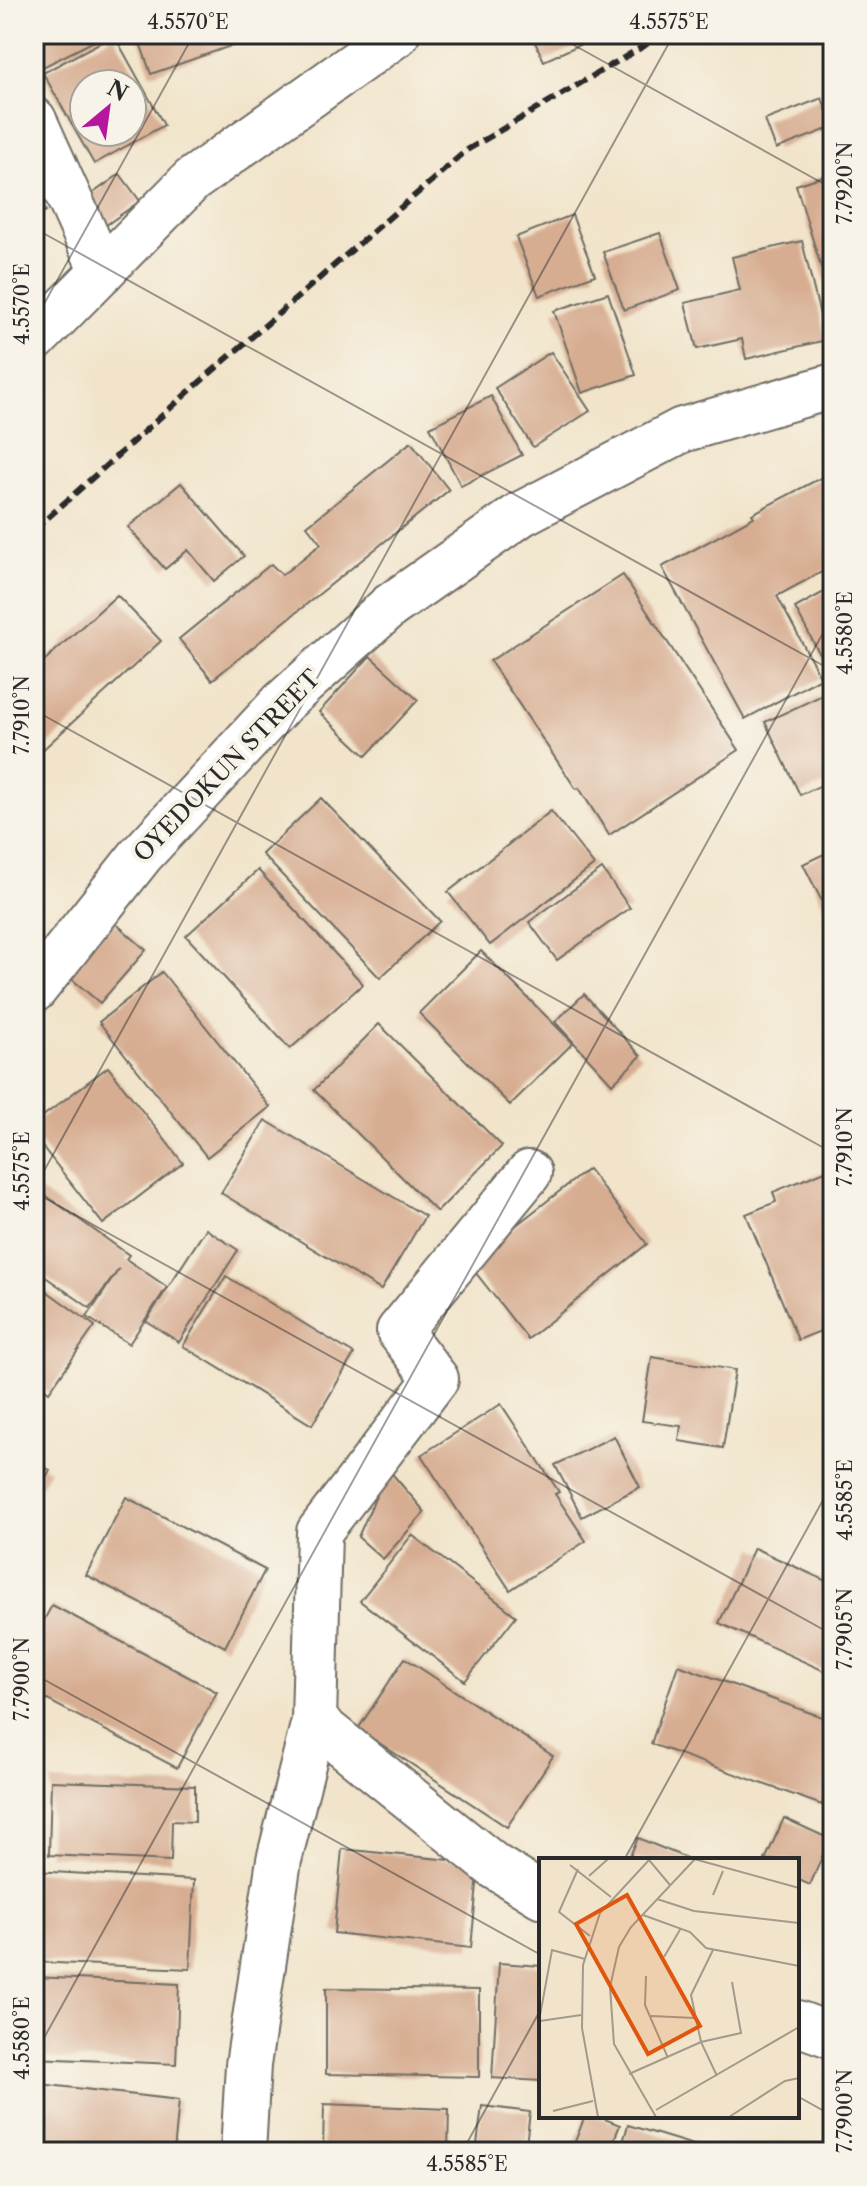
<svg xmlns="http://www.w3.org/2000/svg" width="867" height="2186" font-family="'Libre Caslon Text',serif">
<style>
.building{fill:#d7ad92;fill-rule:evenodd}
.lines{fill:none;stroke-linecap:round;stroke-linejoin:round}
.street-casing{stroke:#706c63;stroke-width:48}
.secondary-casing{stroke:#706c63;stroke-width:48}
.street{stroke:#fff;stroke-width:44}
.secondary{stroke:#fff;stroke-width:44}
.rail{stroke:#2b2b2b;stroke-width:6;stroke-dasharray:12 6;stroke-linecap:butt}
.ticks{fill:none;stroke:#2b2b2b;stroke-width:2;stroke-opacity:0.45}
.labels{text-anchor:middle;stroke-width:8;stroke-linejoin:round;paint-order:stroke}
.street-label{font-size:24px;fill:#2b2b2b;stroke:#f7f3e8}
.inset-road{fill:none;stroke:#a29a8a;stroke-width:2}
.view{fill:#df570e;fill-opacity:0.15;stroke:#df570e;stroke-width:4}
.inset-edge{fill:none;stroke:#2b2b2b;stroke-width:4}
.neatline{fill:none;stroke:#2b2b2b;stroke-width:3}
.ticks-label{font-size:20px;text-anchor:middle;fill:#2b2b2b}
</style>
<rect width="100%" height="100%" fill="#f7f3e8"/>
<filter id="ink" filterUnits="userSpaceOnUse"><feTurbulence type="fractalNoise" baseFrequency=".0125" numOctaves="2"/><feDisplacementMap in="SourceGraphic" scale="16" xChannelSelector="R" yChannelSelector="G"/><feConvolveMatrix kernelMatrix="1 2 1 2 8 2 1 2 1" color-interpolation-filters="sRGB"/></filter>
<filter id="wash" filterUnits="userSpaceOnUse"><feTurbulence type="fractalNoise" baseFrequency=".006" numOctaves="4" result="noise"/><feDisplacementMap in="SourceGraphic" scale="32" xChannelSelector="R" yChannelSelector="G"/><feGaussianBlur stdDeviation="1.8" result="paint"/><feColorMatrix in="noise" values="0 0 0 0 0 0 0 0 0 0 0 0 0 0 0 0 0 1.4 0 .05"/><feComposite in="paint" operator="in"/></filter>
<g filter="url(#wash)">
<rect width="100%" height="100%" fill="#f1e4ca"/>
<g id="blocks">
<g class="building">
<polygon points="34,34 108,34 43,67 34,50"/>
<polygon points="137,34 239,34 242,42 151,74"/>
<polygon points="531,34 603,34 544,61"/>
<path d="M114 35 164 125 94 164 43 73ZM84 84H132V132H84Z"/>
<polygon points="822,98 833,127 776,149 765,120"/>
<polygon points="833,173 833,303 832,303 796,185"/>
<polygon points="120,174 140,201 102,228 82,201"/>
<polygon points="34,196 46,211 34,220"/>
<polygon points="572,215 595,275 539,296 516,237"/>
<polygon points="660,233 680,290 624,310 603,252"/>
<polygon points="802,241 826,340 746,359 742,339 697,349 685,303 740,290 732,257"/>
<polygon points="608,293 636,375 582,393 554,311"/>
<polygon points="551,352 590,411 533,447 495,388"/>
<polygon points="491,396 522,455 461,486 430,427"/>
<polygon points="411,442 449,490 212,680 179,639 271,564 282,575 321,544 307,526"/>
<polygon points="832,472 833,566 777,596 821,678 745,719 662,567 754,517 752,514"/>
<polygon points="181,483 244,556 214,581 188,550 165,569 128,527"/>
<polygon points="623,575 739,750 609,835 579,788 576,789 490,661"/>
<polygon points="833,587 833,679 795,608"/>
<polygon points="117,595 161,641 37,755 34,751 34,670"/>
<polygon points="370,656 418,700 366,756 319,712"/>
<polygon points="833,690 833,780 800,795 765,722"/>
<polygon points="321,798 440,921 380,978 262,854"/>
<polygon points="551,811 594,865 490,945 448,892"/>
<polygon points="830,851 833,857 833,923 803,864"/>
<polygon points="602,869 630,908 557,960 529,922"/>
<polygon points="258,870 363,984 290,1049 186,936"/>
<polygon points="113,921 146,950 100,1003 67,975"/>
<polygon points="481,951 573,1043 510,1105 419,1013"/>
<polygon points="162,972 270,1107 207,1157 99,1022"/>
<polygon points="584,994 641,1056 612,1084 555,1022"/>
<polygon points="379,1024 502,1146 437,1212 314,1090"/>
<polygon points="108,1067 183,1163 103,1224 34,1136 34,1123"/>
<polygon points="265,1120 425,1216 381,1290 221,1193"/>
<polygon points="588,1169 647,1244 528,1339 468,1263"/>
<polygon points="825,1171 833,1192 833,1326 798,1340 746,1214 776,1202 773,1192"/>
<polygon points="34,1187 129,1255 126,1259 167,1287 129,1344 87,1317 119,1269 90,1308 34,1269"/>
<polygon points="206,1229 238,1250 179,1342 146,1321"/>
<polygon points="226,1276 354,1354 312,1425 183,1346"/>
<polygon points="34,1282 95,1326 49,1392 34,1381"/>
<polygon points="652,1357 735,1370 723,1448 679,1441 681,1426 642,1421"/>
<polygon points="501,1404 559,1492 555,1494 586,1541 510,1590 421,1455"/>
<polygon points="614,1436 640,1487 582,1517 555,1465"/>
<polygon points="34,1461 50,1470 34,1497"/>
<polygon points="388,1469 425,1512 383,1559 358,1537"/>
<polygon points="126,1497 265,1570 225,1647 86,1575"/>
<polygon points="412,1535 516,1616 465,1681 360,1601"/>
<polygon points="754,1548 833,1584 833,1675 719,1623"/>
<polygon points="52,1605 217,1692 177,1768 34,1693 34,1639"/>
<polygon points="405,1658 553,1756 507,1827 358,1729"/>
<polygon points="678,1665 833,1721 833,1775 822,1805 651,1744"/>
<polygon points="51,1781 195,1786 195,1822 172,1821 171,1861 49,1855"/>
<polygon points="784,1818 830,1839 810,1885 797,1879 797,1860 765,1860"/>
<polygon points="638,1838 691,1860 628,1860"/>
<polygon points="342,1849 479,1863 471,1948 334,1933"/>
<polygon points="34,1871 194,1880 190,1969 34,1962"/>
<polygon points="499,1963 541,1966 541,2081 492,2078"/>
<polygon points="34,1977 179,1984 176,2064 34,2058"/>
<polygon points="326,1988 479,1990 479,2077 326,2074"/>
<polygon points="40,2084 179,2100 174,2152 34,2152"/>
<polygon points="324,2104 449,2109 448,2152 323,2152"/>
<polygon points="482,2106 530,2112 525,2152 476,2152"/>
<polygon points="585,2116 597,2116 620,2125 609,2152 571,2152"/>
<polygon points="628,2125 713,2151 712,2152 620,2152"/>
</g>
</g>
</g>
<g filter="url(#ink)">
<use href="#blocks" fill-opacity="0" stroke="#706c63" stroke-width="2"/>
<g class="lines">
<g class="street-casing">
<g id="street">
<polyline points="34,120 102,271"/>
<polyline points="34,340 192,180 397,34"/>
<polyline points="314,1721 494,1866 541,1895"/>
<polyline points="797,2023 833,2036"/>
<polyline points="243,2152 248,2065 279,1860 314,1721 319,1532 436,1379 399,1331 529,1173"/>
</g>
</g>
<g class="secondary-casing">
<polyline id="secondary" points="34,990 141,855 282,703 390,606 521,514 682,430 833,386"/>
</g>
<use href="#street" class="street"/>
<use href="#secondary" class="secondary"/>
<polyline class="rail" points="34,530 193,388 467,150 664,34"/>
</g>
</g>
<path class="ticks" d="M554 34 833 189M34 228 833 671M34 322 194 34M34 710 833 1153M34 1189 674 34M34 1192 833 1635M34 1674 541 1955M624 1860 833 1482M34 2056 833 615M797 2096 833 2116M462 2152 541 2009"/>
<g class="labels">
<g class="street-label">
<text transform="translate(227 766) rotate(-46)" y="8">OYEDOKUN STREET</text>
</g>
</g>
<g transform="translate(539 1858)">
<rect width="260" height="260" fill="#f1e4ca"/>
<path class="inset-road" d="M155 1 260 30M110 2 131 27M31 7 72 39M39 11 20 54 51 78M50 18 69 1M174 37 184 13M118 41 155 53 260 65M104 57 151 74 167 90 260 108M174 92 152 137 162 184 178 218M125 99 142 70M107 118 106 147 129 200M112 158 156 160M0 163 13 92 46 101M1 163 42 157M90 216 162 184 202 175 193 124M117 252 260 169M14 253 54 243M59 259 43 170 44 107 61 55 110 2M117 259 75 186 71 129 80 89 92 69 156 1M190 259 246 223 260 220"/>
<path class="view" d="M88 37 161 168 109 196 37 66Z"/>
<rect width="260" height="260" class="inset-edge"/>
</g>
<rect width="867" height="2186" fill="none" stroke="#f7f3e8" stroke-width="88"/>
<g transform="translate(108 108) rotate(29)"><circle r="38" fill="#f7f3e8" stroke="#a5a39c" stroke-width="2"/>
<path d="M0-6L14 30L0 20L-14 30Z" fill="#b5179e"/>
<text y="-12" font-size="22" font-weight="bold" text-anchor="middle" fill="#2b2b2b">N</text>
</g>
<rect x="44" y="44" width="779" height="2098" class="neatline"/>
<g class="ticks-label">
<text x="188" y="29">4.5570°E</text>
<text x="669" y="29">4.5575°E</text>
<text transform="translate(845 183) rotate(-90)" y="7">7.7920°N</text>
<text transform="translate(22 304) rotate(-90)" y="7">4.5570°E</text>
<text transform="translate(845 633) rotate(-90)" y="7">4.5580°E</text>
<text transform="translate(22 715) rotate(-90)" y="7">7.7910°N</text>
<text transform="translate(845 1147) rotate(-90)" y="7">7.7910°N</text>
<text transform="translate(22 1171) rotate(-90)" y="7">4.5575°E</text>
<text transform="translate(845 1500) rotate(-90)" y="7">4.5585°E</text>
<text transform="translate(845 1629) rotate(-90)" y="7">7.7905°N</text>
<text transform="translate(22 1679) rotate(-90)" y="7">7.7900°N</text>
<text transform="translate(22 2038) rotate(-90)" y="7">4.5580°E</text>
<text transform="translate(845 2111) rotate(-90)" y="7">7.7900°N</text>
<text x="467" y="2171">4.5585°E</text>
</g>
</svg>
